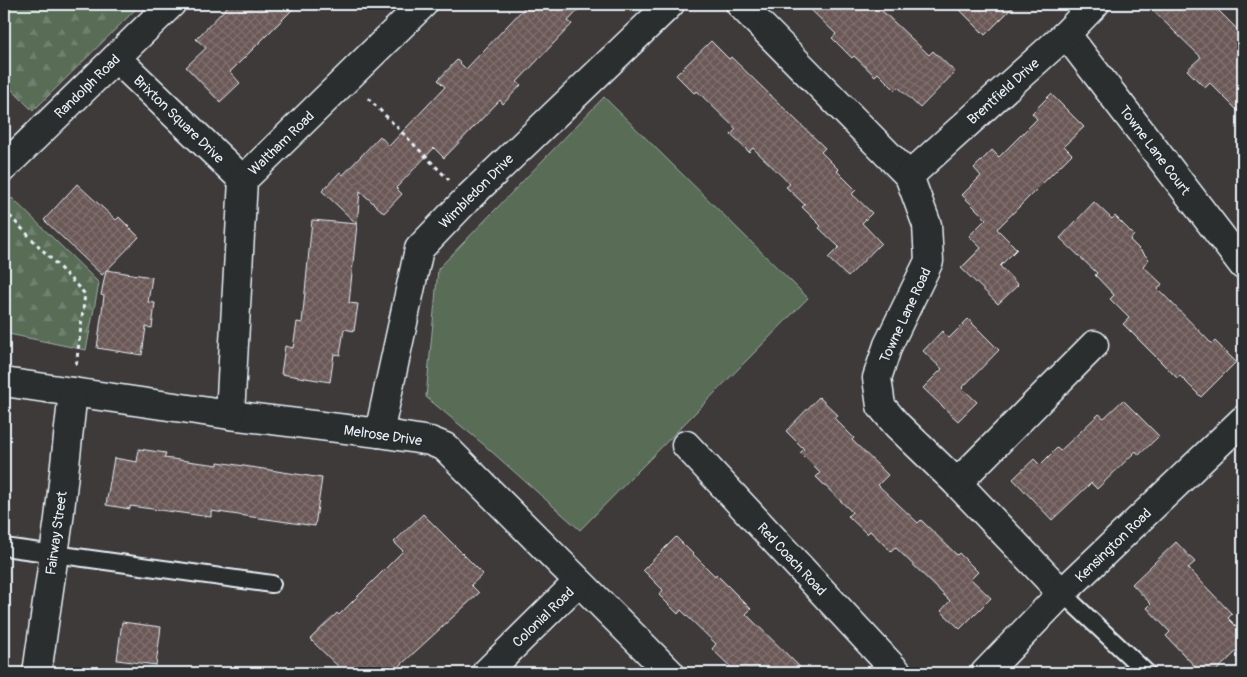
<svg xmlns="http://www.w3.org/2000/svg" width="1247" height="677" font-family="Pangolin,sans-serif">
<style>
.forest{fill:url(#forest-firs);stroke:#a0aea8}
.park{fill:#586c57;stroke:#a0aea8}
.building{fill:url(#building-cross-hatch);stroke:#e8f1f8}
.lines{fill:none;stroke-linecap:round;stroke-linejoin:round}
.lane-casing{stroke:#e8f1f8;stroke-width:20}
.street-casing{stroke:#e8f1f8;stroke-width:31}
.path{stroke:#e8f1f8;stroke-width:3;stroke-dasharray:4 4;stroke-linecap:butt}
.lane{stroke:#2a2d2e;stroke-width:16}
.street{stroke:#2a2d2e;stroke-width:28}
.labels{text-anchor:middle;stroke-width:4;stroke-linejoin:round;paint-order:stroke}
.street-label{font-size:14px;fill:#e8f1f8;stroke:#2a2d2e}
</style>
<defs>
<pattern id="forest-firs" width="22" height="20" patternUnits="userSpaceOnUse" patternTransform="scale(1.25)"><rect width="22" height="20" fill="#586c57"/><path d="M5 1l3.5 6h-7zM16 11l3.5 6h-7z" fill="#708170"/></pattern>
<pattern id="building-cross-hatch" width="8" height="8" patternUnits="userSpaceOnUse" patternTransform="scale(1.25)"><rect width="8" height="8" fill="#6b5856"/><path d="M0 0l8 8M0 8l8-8" fill="none" stroke="#80706f"/></pattern>
</defs>
<rect width="100%" height="100%" fill="#3e3a3a"/>
<filter id="ink" filterUnits="userSpaceOnUse"><feTurbulence type="fractalNoise" baseFrequency=".02" numOctaves="2"/><feDisplacementMap in="SourceGraphic" scale="10" xChannelSelector="R" yChannelSelector="G"/><feConvolveMatrix kernelMatrix="1 2 1 2 8 2 1 2 1" color-interpolation-filters="sRGB"/></filter>
<g filter="url(#ink)">
<g class="forest">
<polygon points="4,4 141,4 33,111 4,82"/>
<polygon points="12,198 99,283 86,350 4,333 4,206"/>
</g>
<polygon class="park" points="604,97 808,298 580,530 483,444 426,397 438,269"/>
<g class="building">
<polygon points="230,4 298,4 230,72 240,83 220,102 186,67 206,48 196,39"/>
<polygon points="528,4 584,4 568,21 572,24 517,82 521,85 503,104 500,100 444,158 434,148 396,188 402,194 384,213 360,191 357,224 322,191 340,172 343,175 380,136 389,146 445,87 438,80 457,60 466,69"/>
<polygon points="805,4 875,4 929,55 933,51 955,72 920,108 898,87 895,90 878,73 875,76 854,56 852,58 832,38 836,34"/>
<polygon points="954,4 1016,4 985,35"/>
<polygon points="1146,4 1212,4 1243,35 1243,116 1210,83 1205,88 1187,70 1201,57"/>
<polygon points="711,41 729,59 731,57 825,148 821,152 839,170 837,171 856,190 852,194 872,213 862,223 881,243 848,277 828,258 839,247 819,228 821,226 802,207 805,205 786,187 790,184 753,148 749,152 731,135 736,129 697,91 694,93 676,75"/>
<polygon points="1051,94 1084,127 1064,146 1072,154 997,229 1017,249 1000,266 1018,285 998,304 961,268 981,248 969,236 986,219 962,195 981,176 974,168 992,150 999,157 1037,119 1032,113"/>
<polygon points="77,184 116,220 119,217 139,237 102,275 44,220"/>
<polygon points="1094,202 1112,219 1115,216 1134,235 1130,240 1149,259 1143,266 1162,284 1158,289 1212,344 1215,341 1236,362 1201,397 1180,376 1177,378 1123,324 1129,318 1110,299 1114,295 1095,275 1097,273 1060,238"/>
<polygon points="312,220 357,224 349,303 358,304 354,331 344,329 340,355 334,354 330,382 281,374 285,346 293,348 297,322 302,323"/>
<polygon points="106,270 152,277 148,302 155,303 152,328 146,327 142,355 97,348 104,296 101,295"/>
<polygon points="968,319 999,350 962,388 977,402 958,421 923,388 942,369 923,351 942,331 949,338"/>
<polygon points="819,397 838,415 834,418 854,438 852,440 888,475 878,485 918,523 921,520 957,555 959,553 978,572 971,579 991,598 960,629 941,611 950,601 895,547 891,551 870,531 867,534 848,516 852,512 816,477 820,473 800,453 804,449 786,431"/>
<polygon points="1123,400 1159,436 1139,455 1136,451 1097,489 1091,483 1052,520 1013,479 1034,459 1040,465 1057,448 1060,451 1099,414 1104,418"/>
<polygon points="139,449 166,453 164,458 218,465 218,462 322,478 315,526 211,511 211,517 130,506 130,509 106,505 114,458 137,462"/>
<polygon points="423,514 483,574 471,585 479,593 392,673 345,673 310,639 337,613 339,615 403,551 394,542"/>
<polygon points="676,537 715,576 716,574 751,609 746,614 806,673 737,673 712,649 716,644 681,610 678,614 659,595 663,590 643,570"/>
<polygon points="1176,542 1195,562 1188,568 1232,614 1228,618 1243,633 1243,645 1214,673 1201,673 1166,636 1170,632 1147,608 1151,604 1132,584"/>
<polygon points="122,622 161,627 156,665 117,660"/>
</g>
<g class="lines">
<g class="lane-casing">
<g id="lane">
<polyline points="4,547 272,584"/>
<polyline points="1062,593 1147,673"/>
</g>
</g>
<g class="street-casing">
<g id="street">
<polyline points="740,4 909,176 927,225 929,261 888,345 877,378 881,406 897,425 957,483 1062,593"/>
<polyline points="1066,34 1243,265"/>
<polyline points="116,58 243,180"/>
<polyline points="4,167 171,4"/>
<polyline points="909,176 1066,34 1095,4"/>
<polyline points="4,382 230,415 379,433 430,441 445,447 670,673"/>
<polyline points="230,415 243,180 423,4"/>
<polyline points="379,433 419,249 467,199 670,4"/>
<polyline points="686,445 898,673"/>
<polyline points="957,483 1094,345"/>
<polyline points="37,673 59,519 73,392"/>
<polyline points="486,673 578,582"/>
<polyline points="985,673 1062,593 1243,420"/>
</g>
</g>
<g class="path">
<polyline points="368,98 449,180"/>
<polyline points="4,210 85,294 76,367"/>
</g>
<use href="#lane" class="lane"/>
<use href="#street" class="street"/>
</g>
</g>
<g class="labels">
<g class="street-label">
<text transform="translate(87 86) rotate(-44)" y="5">Randolph Road</text>
<text transform="translate(1003 91) rotate(-42)" y="5">Brentfield Drive</text>
<text transform="translate(179 119) rotate(44)" y="5">Brixton Square Drive</text>
<text transform="translate(281 143) rotate(-44)" y="5">Waltham Road</text>
<text transform="translate(1155 150) rotate(53)" y="5">Towne Lane Court</text>
<text transform="translate(476 191) rotate(-45)" y="5">Wimbledon Drive</text>
<text transform="translate(905 315) rotate(-65)" y="5">Towne Lane Road</text>
<text transform="translate(383 435) rotate(8)" y="5">Melrose Drive</text>
<text transform="translate(56 533) rotate(-82)" y="5">Fairway Street</text>
<text transform="translate(1113 545) rotate(-44)" y="5">Kensington Road</text>
<text transform="translate(792 559) rotate(47)" y="5">Red Coach Road</text>
<text transform="translate(543 617) rotate(-44)" y="5">Colonial Road</text>
</g>
</g>
<rect width="1247" height="677" fill="none" stroke="#2a2d2e" stroke-width="20"/>
<rect x="10" y="10" width="1227" height="657" fill="none" stroke="#e8f1f8" stroke-width="2" filter="url(#ink)"/>
</svg>
